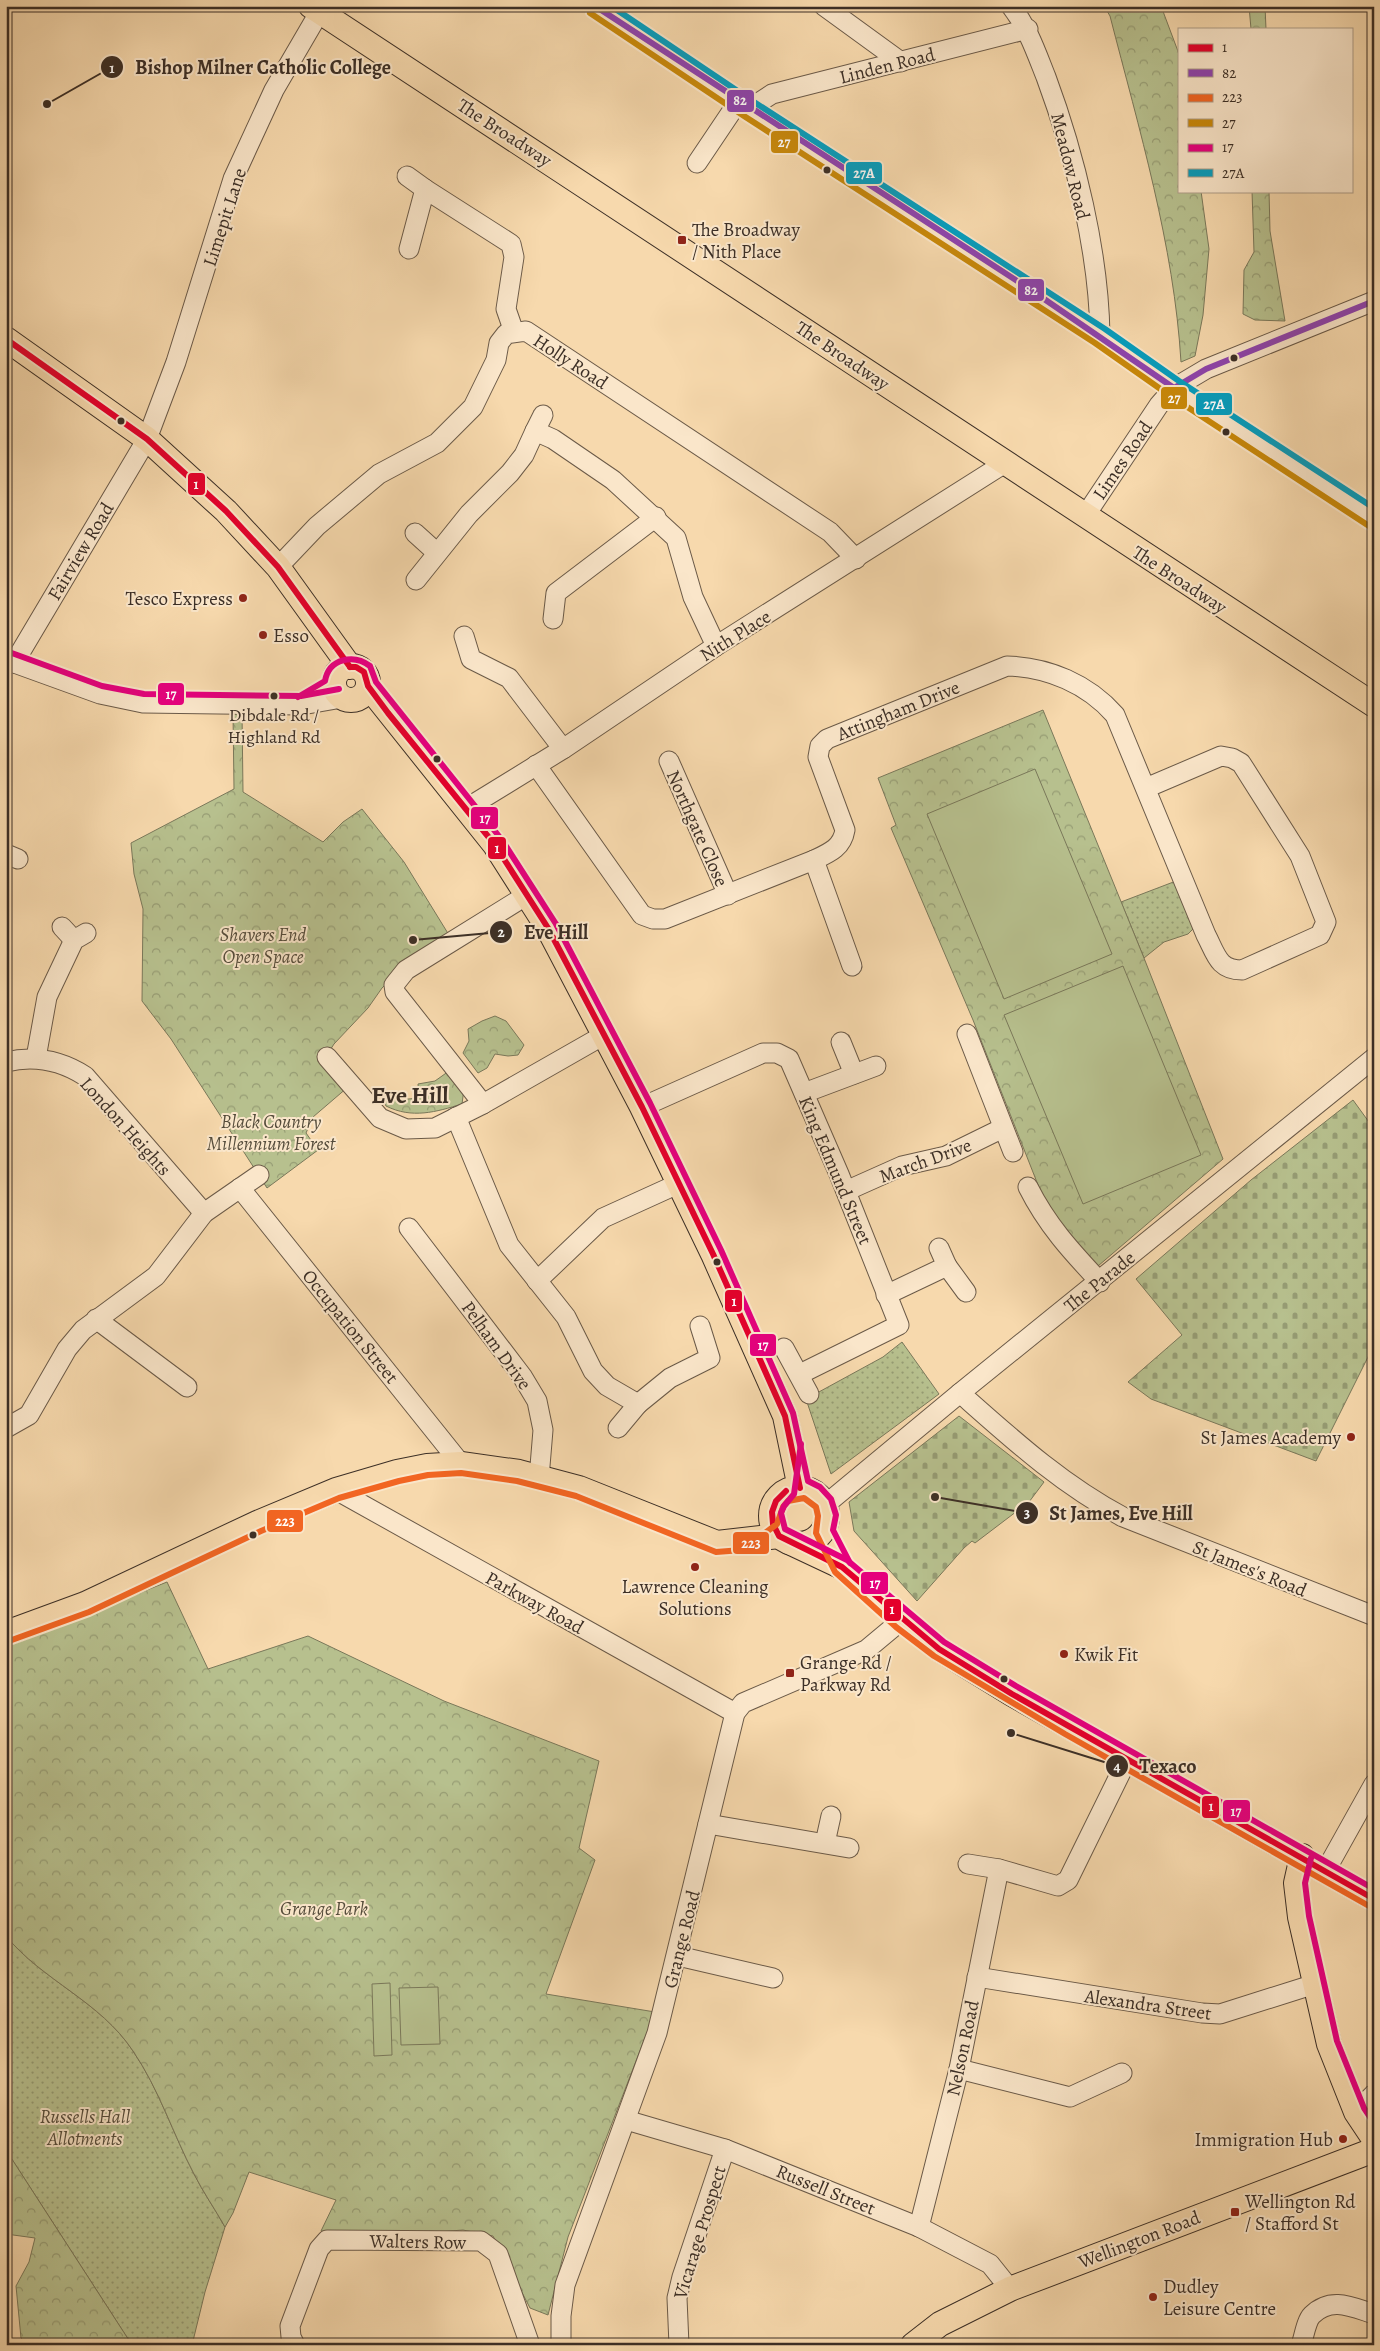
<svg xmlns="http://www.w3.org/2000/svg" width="1380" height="2351" font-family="Alegreya,serif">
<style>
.grass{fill:url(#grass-dots);stroke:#7a785a}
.forest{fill:url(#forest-crowns);stroke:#7a785a}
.cemetery{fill:url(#cemetery-stones);stroke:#7a785a}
.pitch{fill:#b7c08e;stroke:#7a785a}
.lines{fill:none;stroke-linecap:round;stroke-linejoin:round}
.minor-casing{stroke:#6b5a48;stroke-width:21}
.major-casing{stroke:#3c2f26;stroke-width:26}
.minor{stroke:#fae6ca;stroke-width:19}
.major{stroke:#f7d9ad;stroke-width:24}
.bus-1-casing{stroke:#fae6ca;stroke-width:10}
.bus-2-casing{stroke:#fae6ca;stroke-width:10}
.bus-3-casing{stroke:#fae6ca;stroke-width:10}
.bus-4-casing{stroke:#fae6ca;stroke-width:10}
.bus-5-casing{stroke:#fae6ca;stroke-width:10}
.bus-6-casing{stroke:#fae6ca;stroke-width:10}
.bus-1{stroke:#e4002b;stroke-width:6}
.bus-2{stroke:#8e44ad;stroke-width:6}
.bus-3{stroke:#f26522;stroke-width:6}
.bus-4{stroke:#c8880a;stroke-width:6}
.bus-5{stroke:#e5007d;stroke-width:6}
.bus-6{stroke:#069dbd;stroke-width:6}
.bus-dot{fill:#3c2f26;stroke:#fae6ca;stroke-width:2}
.poi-dot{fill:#8f2418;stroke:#fae6ca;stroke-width:2}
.labels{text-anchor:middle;stroke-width:4;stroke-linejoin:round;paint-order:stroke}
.bus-label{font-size:18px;fill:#3c2f26;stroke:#fae6ca}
.street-label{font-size:19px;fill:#3c2f26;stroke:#fae6ca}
.poi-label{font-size:19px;fill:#3c2f26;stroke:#fae6ca;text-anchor:start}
.park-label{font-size:19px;font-style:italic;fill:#554c3b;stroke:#fae6ca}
.district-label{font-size:24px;font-weight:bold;fill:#3c2f26;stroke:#fae6ca}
.leader{fill:none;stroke:#3c2f26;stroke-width:2}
.callout-dot{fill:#3c2f26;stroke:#fae6ca;stroke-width:2}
.mark-label{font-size:15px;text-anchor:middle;font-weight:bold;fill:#fff}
.callout-label{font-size:20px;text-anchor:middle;font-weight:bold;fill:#3c2f26;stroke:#fae6ca;stroke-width:4;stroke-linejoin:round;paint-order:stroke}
.line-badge{stroke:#fae6ca;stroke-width:2}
.badge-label{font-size:14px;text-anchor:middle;font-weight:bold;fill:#fff}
</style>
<defs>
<pattern id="grass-dots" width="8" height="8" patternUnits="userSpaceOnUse" patternTransform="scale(1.25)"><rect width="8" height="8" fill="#b7c08e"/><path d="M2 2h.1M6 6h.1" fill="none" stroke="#969c74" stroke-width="1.8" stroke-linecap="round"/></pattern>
<pattern id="forest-crowns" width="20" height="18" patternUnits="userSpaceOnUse" patternTransform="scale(1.25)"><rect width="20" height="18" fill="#b7c08e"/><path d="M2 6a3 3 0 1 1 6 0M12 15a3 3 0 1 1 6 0" fill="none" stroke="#969c74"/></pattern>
<pattern id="cemetery-stones" width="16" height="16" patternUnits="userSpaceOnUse" patternTransform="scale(1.25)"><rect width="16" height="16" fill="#b7c08e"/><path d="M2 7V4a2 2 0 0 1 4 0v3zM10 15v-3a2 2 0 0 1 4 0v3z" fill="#969c74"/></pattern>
</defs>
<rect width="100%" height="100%" fill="#f7d9ad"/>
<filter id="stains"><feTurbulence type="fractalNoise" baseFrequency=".004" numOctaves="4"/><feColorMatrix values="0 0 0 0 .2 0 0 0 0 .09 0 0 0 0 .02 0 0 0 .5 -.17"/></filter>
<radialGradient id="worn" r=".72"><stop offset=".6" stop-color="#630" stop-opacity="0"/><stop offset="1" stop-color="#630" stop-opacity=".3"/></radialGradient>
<g class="grass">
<polygon points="1176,881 1195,927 1188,934 1164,942 1144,958 1121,902"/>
<polygon points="902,1342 939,1394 831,1474 806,1399 883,1357"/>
<path d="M6 1936C43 1981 100 2001 133 2051 159 2089 173 2134 194 2174 203 2192 215 2209 225 2227L205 2292 192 2345H132L6 2150Z"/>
</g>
<g class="forest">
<path d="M1104 6H1161L1179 54V191H1201L1209 249 1203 315 1195 356 1181 362C1174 245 1139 129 1110 16Z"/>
<polygon points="1249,6 1265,6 1266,29 1251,29"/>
<polygon points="1252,191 1269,191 1270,231 1285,321 1255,320 1243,314 1244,270 1254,252"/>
<polygon points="1043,710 1144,958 1223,1159 1098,1266 1060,1223 1040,1190 973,1020 891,828 896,825 878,778"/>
<polygon points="242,712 243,792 323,842 343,822 362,809 404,862 449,935 398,972 382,988 368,1008 334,1044 323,1061 348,1087 313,1117 306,1133 318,1150 267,1188 171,1039 142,1001 143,909 134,874 131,843 234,789 233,713"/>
<polygon points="495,1016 506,1021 524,1045 518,1055 508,1056 495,1054 487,1068 478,1073 463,1053 469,1041 468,1029 482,1021"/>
<path d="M449 1071 464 1089 462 1104C436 1112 412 1119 386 1106L382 1097 397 1095 398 1100 419 1098 418 1084 435 1081Z"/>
<path d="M167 1582 208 1669 308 1636 444 1701 599 1761 579 1848 595 1860 546 1994 655 2012 568 2237 548 2315 530 2308 493 2236 463 2230 412 2234 321 2231 336 2200 249 2172 233 2213 225 2227C215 2209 203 2192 194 2174 173 2134 159 2089 133 2051 100 2001 43 1981 6 1936V1746L11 1744 6 1734V1646Z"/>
<polygon points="6,2150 132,2345 28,2345 21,2338 16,2286 29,2262 35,2238 6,2234"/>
</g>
<g class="cemetery">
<polygon points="1353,1100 1374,1129 1374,1279 1370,1286 1374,1287 1374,1345 1316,1461 1151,1399 1128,1382 1182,1335 1136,1279 1251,1180"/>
<polygon points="959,1416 1044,1482 1029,1502 975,1543 972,1541 964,1548 917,1601 854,1531 849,1502"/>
</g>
<g class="pitch">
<polygon points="1035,769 1112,954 1004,999 927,814"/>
<polygon points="1123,966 1201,1155 1083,1204 1004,1015"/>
<polygon points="390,1983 392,2055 374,2056 372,1984"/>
<polygon points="438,1987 440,2044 401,2045 399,1988"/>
</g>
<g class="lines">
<g class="minor-casing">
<g id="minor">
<polyline points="595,6 749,109 1100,336 1174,388 1374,519"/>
<polyline points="824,6 901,62"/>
<path d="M1011 6C1028 28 1036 52 1046 77 1075 155 1099 253 1100 336"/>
<polyline points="749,109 772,94 1028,29"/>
<polyline points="697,163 738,102"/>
<polyline points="407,176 425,189"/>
<polyline points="409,249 425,189 511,244 514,257 506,309 514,332"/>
<polyline points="535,431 543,415"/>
<polyline points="1085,516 1159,405 1174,388 1206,369 1374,301"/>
<polyline points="415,533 436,552"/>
<polyline points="278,567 317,526 379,474 437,443 473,407 496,360 499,343 506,334 526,331 830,532 856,559"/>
<polyline points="416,580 469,514 510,473 524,455 535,431 553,439 613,480 676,538 693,597 716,646"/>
<polyline points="553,619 556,593 656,517"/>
<polyline points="464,636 471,659 509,678 563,749"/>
<polyline points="6,660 100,694 143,703 302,705 342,698"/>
<polyline points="14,663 147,439 176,362 233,179 274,90 323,6"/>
<polyline points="669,761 728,895"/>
<path d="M536 765 642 915 653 919H665L814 860C829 853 842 848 845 830L818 757 820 746 827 739 1007 666C1048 667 1088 684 1115 715L1206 935C1216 954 1218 970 1242 970L1320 935 1326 922 1300 856 1241 763 1232 758 1221 756 1146 788"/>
<polyline points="467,808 563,749 716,646 1005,463"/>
<polyline points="6,854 18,859"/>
<polyline points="814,860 852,966"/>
<polyline points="62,927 74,940"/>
<polyline points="967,1034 1013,1152"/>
<polyline points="841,1042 854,1074"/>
<polyline points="327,1057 380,1118 406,1129 435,1128 483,1104 604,1035"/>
<polyline points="36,1058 47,997 74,940 86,933"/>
<path d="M6 1062C35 1055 60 1060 85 1076L204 1213"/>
<polyline points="804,1093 876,1066"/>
<polyline points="483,1104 395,992 394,985 406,970 527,895"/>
<polyline points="642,1107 763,1053 777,1053 789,1059 839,1174 899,1325 800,1374"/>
<polyline points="456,1117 509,1245 566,1317 593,1371 607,1386 638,1404 670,1378 710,1358 700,1326"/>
<path d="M1028 1187C1047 1225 1071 1251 1100 1282"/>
<polyline points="240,1188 461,1464"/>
<polyline points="846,1191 902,1166 946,1156 1003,1128"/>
<polyline points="409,1228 522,1376 537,1401 543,1430 539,1478"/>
<polyline points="947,1266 966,1292"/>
<polyline points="537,1281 603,1218 680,1183"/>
<polyline points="886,1295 947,1266 939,1248"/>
<polyline points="96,1319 187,1387"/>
<polyline points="784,1348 809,1394"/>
<path d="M960 1393C1012 1439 1061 1484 1123 1517L1374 1616"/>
<polyline points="6,1428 29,1415 67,1349 83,1330 156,1276 204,1213 259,1175"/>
<polyline points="618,1428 638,1404"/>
<polyline points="336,1490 735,1713"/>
<polyline points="825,1505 960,1393 1374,1058"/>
<polyline points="708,1824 849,1848"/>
<polyline points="825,1843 831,1816"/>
<polyline points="968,1864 999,1869 1058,1886 1068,1880 1128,1758"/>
<polyline points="1326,1870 1374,1784"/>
<polyline points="678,1956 773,1978"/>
<polyline points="977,1977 1202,2013 1220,2014 1315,1984"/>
<polyline points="959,2069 1070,2097 1122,2073"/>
<polyline points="1356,2112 1374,2094"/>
<polyline points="626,2120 725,2149 919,2227 990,2264 1010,2289"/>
<polyline points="919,2227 959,2069 999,1869"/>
<polyline points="295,2345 291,2337 290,2326 319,2249 327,2240 481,2241 498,2254 530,2345"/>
<polyline points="561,2345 561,2316 565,2285 657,2033 735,1713 743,1703 866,1650 902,1620"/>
<polyline points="679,2345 677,2298 682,2277 725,2149"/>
<path d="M1301 2345C1304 2337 1306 2321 1312 2315 1331 2296 1352 2307 1374 2314"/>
</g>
</g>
<g class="major-casing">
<g id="major">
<polyline points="311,6 1374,705"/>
<polyline points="6,339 147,439 226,511 278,567 350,667"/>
<circle cx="351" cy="683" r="17"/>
<polyline points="368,686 495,845 548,928 642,1107 713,1254 785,1416 800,1488"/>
<circle cx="799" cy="1516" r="28"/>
<polyline points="791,1543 842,1567 902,1620 939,1649 1012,1694 1374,1899"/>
<polyline points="6,1633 85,1604 257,1523 336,1490 397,1472 427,1466 461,1464 519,1472 579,1488 717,1543 779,1536"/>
<polyline points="1302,1856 1296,1883 1300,1917 1329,2044 1356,2112 1374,2139"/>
<polyline points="913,2345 940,2324 1010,2289 1374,2150"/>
</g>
</g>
<use href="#minor" class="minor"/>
<use href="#major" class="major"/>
<g class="bus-1-casing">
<g id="bus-1">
<polyline points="6,339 147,439 226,511 278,567 350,667"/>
<polyline points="350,667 356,667 364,672 368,686 388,713 495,845 548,928 642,1107 713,1254 785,1416 800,1488"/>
<polyline points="786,1491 776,1501 772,1512 773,1524 779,1536 842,1567 939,1649 1012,1694 1374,1899"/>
</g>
</g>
<g class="bus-2-casing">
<g id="bus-2">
<polyline points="595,6 1031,290 1174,388"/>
<polyline points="1174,388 1206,369 1374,301"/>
</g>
</g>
<g class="bus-3-casing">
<polyline id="bus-3" points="9,1641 89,1612 261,1531 339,1498 399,1481 428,1475 461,1473 517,1481 576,1496 716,1552 742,1550 777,1524 783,1507 788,1501 804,1498 816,1507 818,1516 816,1533 835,1572 896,1627 934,1656 1065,1734 1369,1906"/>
</g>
<g class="bus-4-casing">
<polyline id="bus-4" points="590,13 744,116 1095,343 1169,395 1369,526"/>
</g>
<g class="bus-5-casing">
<g id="bus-5">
<polyline points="9,652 102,686 144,694 301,696 339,689"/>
<path d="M298 697 325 681C329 658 354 654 370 666L376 682 502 840 556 924 650 1103 721 1250 793 1413 808 1481 820 1487 831 1499 836 1515 833 1530 850 1563"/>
<polyline points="801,1444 794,1494 784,1506 781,1513 785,1529 847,1560 944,1642 1016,1686 1374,1889"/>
<polyline points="1311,1858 1305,1883 1309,1916 1337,2041 1364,2108 1374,2123"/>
</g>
</g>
<g class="bus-6-casing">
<polyline id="bus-6" points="611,6 754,102 1105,329 1179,381 1374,508"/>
</g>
<use href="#bus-1" class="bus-1"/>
<use href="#bus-2" class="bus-2"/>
<use href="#bus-3" class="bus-3"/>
<use href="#bus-4" class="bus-4"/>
<use href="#bus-5" class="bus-5"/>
<use href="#bus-6" class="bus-6"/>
</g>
<g class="bus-dot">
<circle cx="827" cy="170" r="4.5"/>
<circle cx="1234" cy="358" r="4.5"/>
<circle cx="121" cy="421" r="4.5"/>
<circle cx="1226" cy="432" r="4.5"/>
<circle cx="274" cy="696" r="4.5"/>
<circle cx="437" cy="759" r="4.5"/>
<circle cx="717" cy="1262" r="4.5"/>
<circle cx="253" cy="1535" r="4.5"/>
<circle cx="1004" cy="1679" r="4.5"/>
</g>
<g class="poi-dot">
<rect x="677" y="235" width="10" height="10" rx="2.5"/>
<circle cx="243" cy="598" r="5"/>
<circle cx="263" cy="635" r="5"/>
<circle cx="1351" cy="1437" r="5"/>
<circle cx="695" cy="1567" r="5"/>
<circle cx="1064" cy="1654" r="5"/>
<rect x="785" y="1668" width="10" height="10" rx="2.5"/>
<circle cx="1343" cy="2139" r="5"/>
<rect x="1230" y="2207" width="10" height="10" rx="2.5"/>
<circle cx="1153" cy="2297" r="5"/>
</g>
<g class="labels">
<g class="bus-label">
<text x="274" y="721">Dibdale Rd /<tspan x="274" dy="22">Highland Rd</tspan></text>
</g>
<g class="street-label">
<text transform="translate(887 65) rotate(-14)" y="7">Linden Road</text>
<text transform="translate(505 132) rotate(33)" y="7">The Broadway</text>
<text transform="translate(1071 166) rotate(76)" y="7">Meadow Road</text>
<text transform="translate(224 217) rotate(-72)" y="7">Limepit Lane</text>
<text transform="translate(843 355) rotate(34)" y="7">The Broadway</text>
<text transform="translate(571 361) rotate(33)" y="7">Holly Road</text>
<text transform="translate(1122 460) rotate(-56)" y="7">Limes Road</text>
<text transform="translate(80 551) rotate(-59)" y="7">Fairview Road</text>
<text transform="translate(1180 579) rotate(33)" y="7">The Broadway</text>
<text transform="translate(735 635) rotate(-32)" y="7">Nith Place</text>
<text transform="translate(898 710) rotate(-22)" y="7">Attingham Drive</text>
<text transform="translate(698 828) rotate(66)" y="7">Northgate Close</text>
<text transform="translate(126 1126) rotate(48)" y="7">London Heights</text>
<text transform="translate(925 1160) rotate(-20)" y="7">March Drive</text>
<text transform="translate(836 1170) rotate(67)" y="7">King Edmund Street</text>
<text transform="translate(1099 1281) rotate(-39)" y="7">The Parade</text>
<text transform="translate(351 1326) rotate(51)" y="7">Occupation Street</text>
<text transform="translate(497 1345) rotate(54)" y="7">Pelham Drive</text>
<text transform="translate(1250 1568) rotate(22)" y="7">St James's Road</text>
<text transform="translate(535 1602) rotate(29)" y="7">Parkway Road</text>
<text transform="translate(681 1939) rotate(-76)" y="7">Grange Road</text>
<text transform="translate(1148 2004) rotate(8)" y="7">Alexandra Street</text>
<text transform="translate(962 2048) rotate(-78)" y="7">Nelson Road</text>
<text transform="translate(826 2189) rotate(22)" y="7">Russell Street</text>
<text transform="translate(699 2232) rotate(-73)" y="7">Vicarage Prospect</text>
<text transform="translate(1139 2239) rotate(-21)" y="7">Wellington Road</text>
<text transform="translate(418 2241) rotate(1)" y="7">Walters Row</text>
</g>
<g class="poi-label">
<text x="692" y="236">The Broadway<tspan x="692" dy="22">/ Nith Place</tspan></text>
<text x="233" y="605" text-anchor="end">Tesco Express</text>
<text x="273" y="642">Esso</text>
<text x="1341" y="1444" text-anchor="end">St James Academy</text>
<text x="695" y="1593" text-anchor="middle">Lawrence Cleaning<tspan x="695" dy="22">Solutions</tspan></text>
<text x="1074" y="1661">Kwik Fit</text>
<text x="800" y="1669">Grange Rd /<tspan x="800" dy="22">Parkway Rd</tspan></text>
<text x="1333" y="2146" text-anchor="end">Immigration Hub</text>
<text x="1245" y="2208">Wellington Rd<tspan x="1245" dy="22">/ Stafford St</tspan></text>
<text x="1163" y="2293">Dudley<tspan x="1163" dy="22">Leisure Centre</tspan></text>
</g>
<g class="park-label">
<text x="263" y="941">Shavers End<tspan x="263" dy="22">Open Space</tspan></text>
<text x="271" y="1128">Black Country<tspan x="271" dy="22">Millennium Forest</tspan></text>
<text x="324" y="1915">Grange Park</text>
<text x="85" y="2123">Russells Hall<tspan x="85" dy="22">Allotments</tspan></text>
</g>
<g class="district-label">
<text x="410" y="1103">Eve Hill</text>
</g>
</g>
<path class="leader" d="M47 104L112 67M413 940L501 932M935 1497L1027 1513M1011 1733L1117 1766"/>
<g class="callout-dot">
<circle cx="47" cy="104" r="5"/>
<circle cx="413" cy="940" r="5"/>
<circle cx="935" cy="1497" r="5"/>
<circle cx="1011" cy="1733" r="5"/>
<circle cx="112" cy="67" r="12"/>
<circle cx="501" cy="932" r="12"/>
<circle cx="1027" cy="1513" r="12"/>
<circle cx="1117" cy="1766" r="12"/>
</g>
<g class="mark-label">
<text x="112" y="73">1</text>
<text x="501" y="937">2</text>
<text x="1027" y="1518">3</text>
<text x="1117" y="1771">4</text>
</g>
<g class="callout-label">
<text x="263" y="74">Bishop Milner Catholic College</text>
<text x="556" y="939">Eve Hill</text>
<text x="1121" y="1520">St James, Eve Hill</text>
<text x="1168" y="1773">Texaco</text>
</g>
<g class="line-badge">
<rect x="726" y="89" width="29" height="24" rx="5" fill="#8e44ad"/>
<rect x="770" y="130" width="29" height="24" rx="5" fill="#c8880a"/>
<rect x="845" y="161" width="38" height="24" rx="5" fill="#069dbd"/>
<rect x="1017" y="278" width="28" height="24" rx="5" fill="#8e44ad"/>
<rect x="1160" y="386" width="28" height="24" rx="5" fill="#c8880a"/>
<rect x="1195" y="392" width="38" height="24" rx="5" fill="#069dbd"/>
<rect x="187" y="472" width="19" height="24" rx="5" fill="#e4002b"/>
<rect x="157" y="682" width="28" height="24" rx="5" fill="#e5007d"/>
<rect x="470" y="806" width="29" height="24" rx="5" fill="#e5007d"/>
<rect x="487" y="836" width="20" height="24" rx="5" fill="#e4002b"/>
<rect x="724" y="1289" width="19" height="24" rx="5" fill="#e4002b"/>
<rect x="749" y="1333" width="28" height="24" rx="5" fill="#e5007d"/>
<rect x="266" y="1509" width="38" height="24" rx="5" fill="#f26522"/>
<rect x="732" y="1531" width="38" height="24" rx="5" fill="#f26522"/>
<rect x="860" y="1571" width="29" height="24" rx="5" fill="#e5007d"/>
<rect x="883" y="1598" width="19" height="24" rx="5" fill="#e4002b"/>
<rect x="1201" y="1795" width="19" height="24" rx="5" fill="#e4002b"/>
<rect x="1222" y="1799" width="29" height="24" rx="5" fill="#e5007d"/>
</g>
<g class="badge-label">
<text x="740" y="105">82</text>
<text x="784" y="147">27</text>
<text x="864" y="178">27A</text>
<text x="1031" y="295">82</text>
<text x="1174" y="403">27</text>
<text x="1214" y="409">27A</text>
<text x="196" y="489">1</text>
<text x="171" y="699">17</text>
<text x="485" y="823">17</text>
<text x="497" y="853">1</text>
<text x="734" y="1306">1</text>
<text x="763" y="1350">17</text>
<text x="285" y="1526">223</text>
<text x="751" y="1548">223</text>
<text x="875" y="1588">17</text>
<text x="892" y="1614">1</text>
<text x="1211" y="1811">1</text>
<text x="1236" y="1816">17</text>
</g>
<rect width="1380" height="2351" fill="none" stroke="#f7d9ad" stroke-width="25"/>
<rect x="8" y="8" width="1365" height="2336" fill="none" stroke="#3c2f26" stroke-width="2.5"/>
<rect x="12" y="12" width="1355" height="2326" fill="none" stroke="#3c2f26"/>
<rect x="1178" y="28" width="175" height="165" fill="#fae6ca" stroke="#ae9d88"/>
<rect x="1188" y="44" width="25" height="8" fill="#e4002b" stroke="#ae9d88"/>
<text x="1222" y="52" font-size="15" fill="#3c2f26">1</text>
<rect x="1188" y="69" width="25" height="8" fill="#8e44ad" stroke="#ae9d88"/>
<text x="1222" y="78" font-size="15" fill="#3c2f26">82</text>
<rect x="1188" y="94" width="25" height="8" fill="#f26522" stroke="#ae9d88"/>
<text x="1222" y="102" font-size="15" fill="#3c2f26">223</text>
<rect x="1188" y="119" width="25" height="8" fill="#c8880a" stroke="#ae9d88"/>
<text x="1222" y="128" font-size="15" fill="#3c2f26">27</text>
<rect x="1188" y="144" width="25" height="8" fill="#e5007d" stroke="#ae9d88"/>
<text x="1222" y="152" font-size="15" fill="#3c2f26">17</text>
<rect x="1188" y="169" width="25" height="8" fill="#069dbd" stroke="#ae9d88"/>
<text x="1222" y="178" font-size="15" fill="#3c2f26">27A</text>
<rect width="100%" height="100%" filter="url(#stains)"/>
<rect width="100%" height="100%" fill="url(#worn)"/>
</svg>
